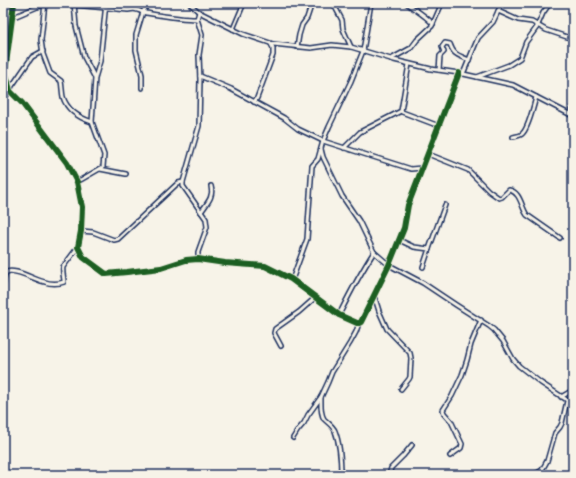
<svg xmlns="http://www.w3.org/2000/svg" width="576" height="478" font-family="'Playpen Sans',sans-serif">
<style>
.lines{fill:none;stroke-linecap:round;stroke-linejoin:round}
.minor-casing{stroke:#1b2f5e;stroke-width:6}
.minor{stroke:#f7f3e8;stroke-width:3}
.cycleway-casing{stroke:#f7f3e8;stroke-width:8}
.cycleway{stroke:#1b5e20;stroke-width:6}
</style>
<rect width="100%" height="100%" fill="#f7f3e8"/>
<filter id="ink" filterUnits="userSpaceOnUse"><feTurbulence type="fractalNoise" baseFrequency=".025" numOctaves="2"/><feDisplacementMap in="SourceGraphic" scale="8" xChannelSelector="R" yChannelSelector="G"/><feConvolveMatrix kernelMatrix="1 2 1 2 8 2 1 2 1" color-interpolation-filters="sRGB"/></filter>
<g filter="url(#ink)">
<g class="lines">
<g class="minor-casing">
<g id="minor">
<polyline points="14,3 5,71 10,91 22,103 67,163 77,182 82,207 81,231 78,247 83,257 106,274 127,272 161,268 186,260 198,259 225,263 265,266 291,279 339,315 357,323 359,323 361,322 389,265 404,228 408,205 459,73"/>
<path d="M45 3 41 40 43 54 50 73 61 81C62 86 62 92 63 97 67 110 80 118 92 122"/>
<path d="M66 3 74 5 128 10C139 8 137 11 146 13 164 16 180 19 197 19"/>
<polyline points="74,3 76,26 84,57 95,78"/>
<polyline points="189,3 199,12 243,34 273,44 311,48 332,45 351,47 394,60 431,69 459,73 513,85 573,116"/>
<polyline points="333,3 342,20 343,29 351,47"/>
<path d="M406 3C415 10 425 15 433 24"/>
<polyline points="498,11 518,20 532,22 546,30 573,39"/>
<polyline points="13,17 16,16 37,7 52,3"/>
<polyline points="233,29 244,3"/>
<polyline points="297,47 299,35 302,25 307,18 312,3"/>
<polyline points="391,59 411,48 417,40 432,26 442,3"/>
<path d="M439 70 440 56 444 52 442 47 445 43 450 44C454 56 459 55 469 60"/>
<polyline points="463,74 478,38 493,22 502,3"/>
<polyline points="200,76 231,89 284,118 298,129 323,141 411,169 422,168"/>
<polyline points="477,77 509,65 520,58 526,42 537,27 543,13 550,3"/>
<polyline points="142,88 142,75 136,50 136,35 143,12 148,3"/>
<polyline points="3,98 4,98 10,91 12,86 32,57 43,51"/>
<polyline points="254,102 257,98 273,55 273,48 271,44"/>
<polyline points="401,111 402,112 439,126"/>
<polyline points="569,114 571,113 573,107"/>
<path d="M513 137C516 136 520 136 522 134 528 129 534 105 536 97"/>
<polyline points="344,148 360,132 401,111 409,64"/>
<polyline points="321,149 323,157 342,196 359,221 374,252 389,265 423,283 456,305 489,326 494,330 503,341 513,359 519,366 541,383 573,404"/>
<path d="M428 154 468 170 489 191 499 198 502 197 509 190C521 192 521 207 527 215L560 238"/>
<polyline points="100,169 126,174"/>
<polyline points="77,182 103,167 104,155 92,122 95,78 100,61 106,3"/>
<path d="M201 212C207 203 214 197 211 186"/>
<polyline points="81,231 93,232 114,240 118,239 178,183 183,182"/>
<polyline points="399,240 414,247 429,249 423,267"/>
<polyline points="429,249 445,205"/>
<polyline points="198,259 198,252 207,227 206,219 183,186 183,182 199,126 200,80 199,55 202,35 197,19 199,12"/>
<polyline points="292,280 307,239 312,166 318,159 323,141 329,127 351,81 363,51 371,3"/>
<path d="M3 285C4 282 4 276 6 273 11 266 37 281 45 282 50 284 59 284 64 282 64 277 62 272 63 267L78 247"/>
<polyline points="374,295 379,311 387,329 410,353 411,358 410,377 409,379 401,389"/>
<path d="M339 315C350 293 361 272 374 252"/>
<polyline points="281,346 274,333 275,329 299,312 316,297"/>
<path d="M321 397C321 404 320 413 324 419 328 423 333 426 335 431 340 444 341 461 341 475"/>
<polyline points="561,397 573,390"/>
<polyline points="293,438 298,430 304,423 308,415 321,397 328,382 332,372 350,343 356,332 359,323"/>
<polyline points="450,456 461,448 462,444 451,421 444,413 443,410 452,396 462,375 467,360 471,344 481,320"/>
<polyline points="389,475 391,468 403,456 412,445"/>
<polyline points="534,475 542,470 547,461 555,433 560,427 562,423 567,401"/>
</g>
</g>
<use href="#minor" class="minor"/>
<g class="cycleway-casing">
<polyline id="cycleway" points="14,3 5,71 10,91 22,103 67,163 77,182 82,207 81,231 78,247 83,257 106,274 127,272 161,268 186,260 198,259 225,263 265,266 291,279 339,315 357,323 359,323 361,322 389,265 404,228 408,205 459,73"/>
</g>
<use href="#cycleway" class="cycleway"/>
</g>
</g>
<rect width="576" height="478" fill="none" stroke="#f7f3e8" stroke-width="16"/>
<rect x="8" y="8" width="560" height="462" fill="none" stroke="#1b2f5e" stroke-width="1.5" filter="url(#ink)"/>
</svg>
